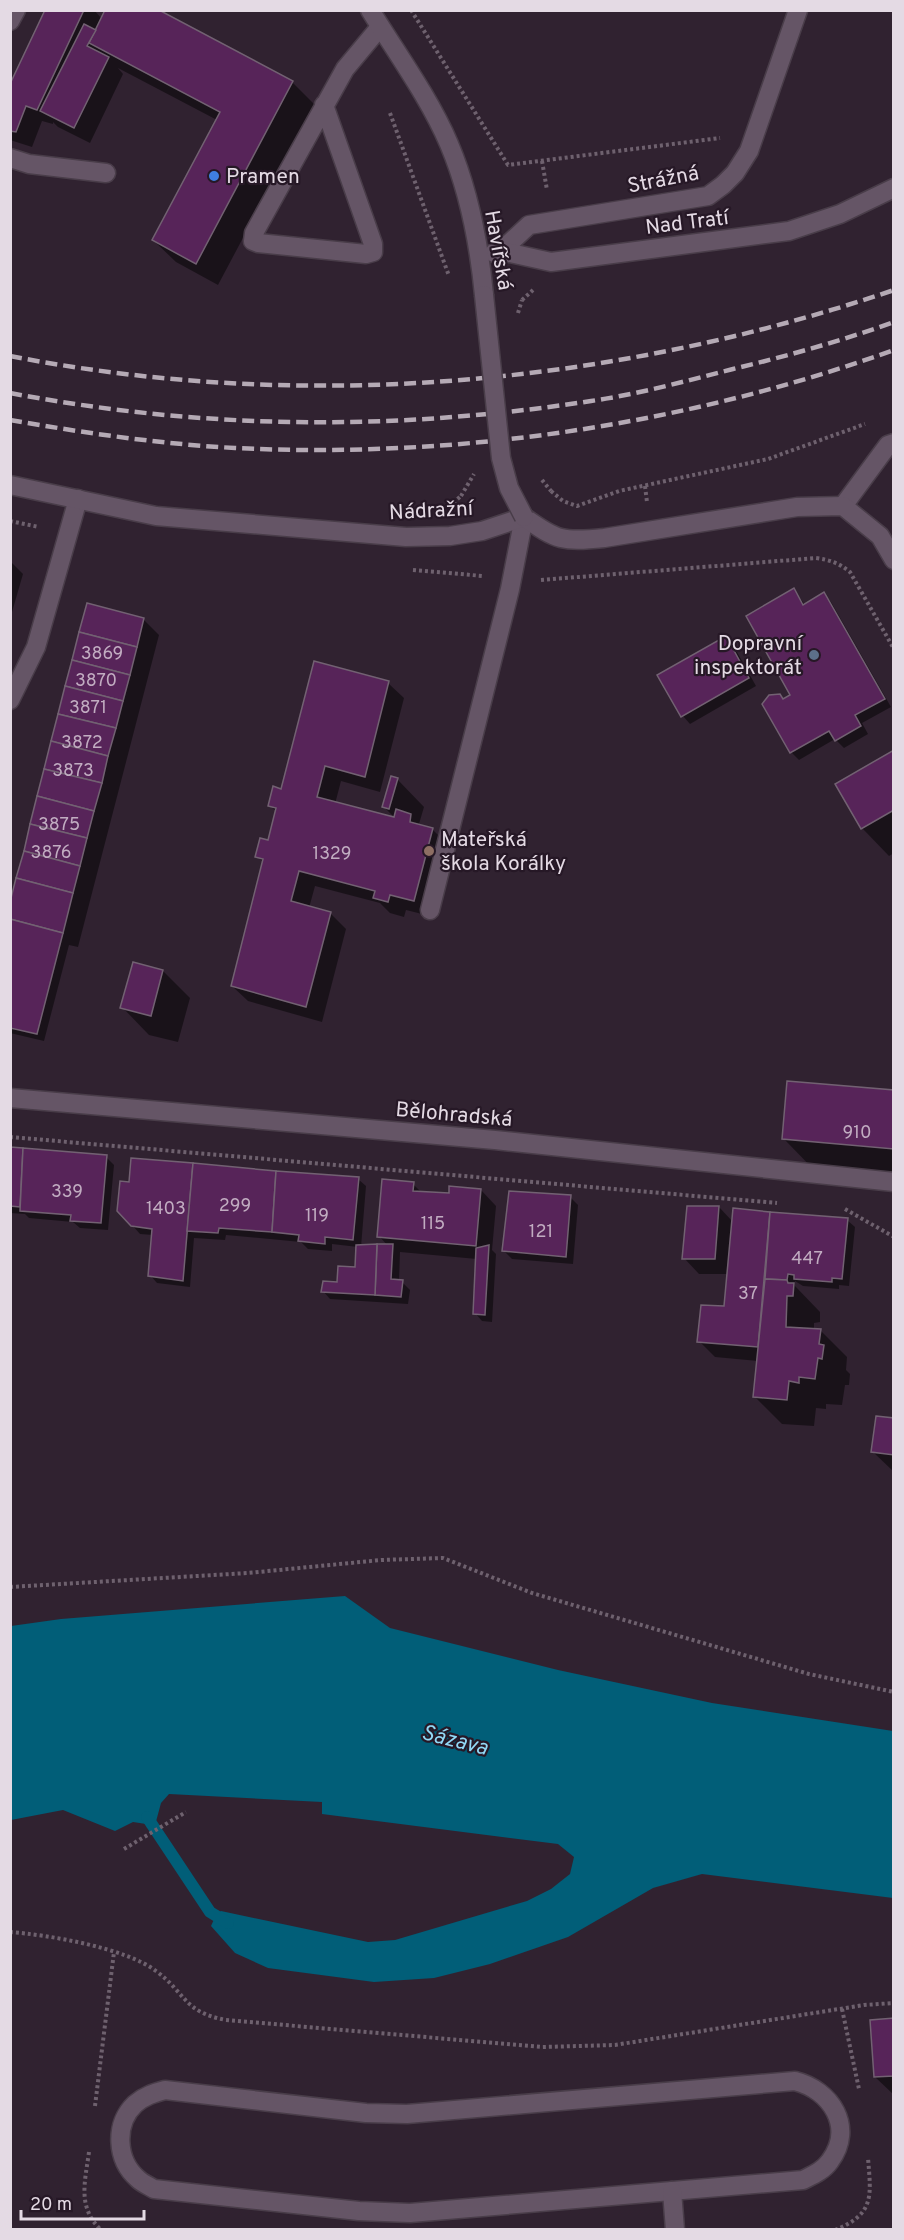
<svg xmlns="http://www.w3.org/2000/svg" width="904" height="2240" font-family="Overpass,sans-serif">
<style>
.water{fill:#015e78}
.shadow{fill:#0007}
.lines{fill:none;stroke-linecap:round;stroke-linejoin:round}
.stream{stroke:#015e78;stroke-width:12}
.building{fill:#572459;stroke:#726172;stroke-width:1.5}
.service-casing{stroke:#493d49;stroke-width:21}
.minor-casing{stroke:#493d49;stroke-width:21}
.tertiary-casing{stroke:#493d49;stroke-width:21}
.path{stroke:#6e616e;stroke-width:4;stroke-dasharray:3 3;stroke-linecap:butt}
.service{stroke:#655566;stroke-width:18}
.minor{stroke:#655566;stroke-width:18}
.tertiary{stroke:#655566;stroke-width:18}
.rail{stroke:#b5aab5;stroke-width:4.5;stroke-dasharray:12 6;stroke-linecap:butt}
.tertiary-bridge-casing{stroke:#493d49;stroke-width:21;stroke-linecap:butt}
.path-bridge{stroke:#6e616e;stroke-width:4;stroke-dasharray:3 3;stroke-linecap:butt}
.tertiary-bridge{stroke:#655566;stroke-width:18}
.shop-dot{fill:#3f7fe0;stroke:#261826;stroke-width:2}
.service-dot{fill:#5c6f8a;stroke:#261826;stroke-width:2}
.education-dot{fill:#8d6e63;stroke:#261826;stroke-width:2}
.labels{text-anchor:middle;stroke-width:4.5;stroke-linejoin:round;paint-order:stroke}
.number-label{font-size:18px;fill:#c1acc1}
.poi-label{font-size:21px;fill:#e4dae4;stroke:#261826;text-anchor:start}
.street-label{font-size:21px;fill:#e4dae4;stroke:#261826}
.water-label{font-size:22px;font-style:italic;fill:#91d8f5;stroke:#261826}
</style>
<rect width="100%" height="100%" fill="#302230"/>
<polygon class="water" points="345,1596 390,1628 558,1670 712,1703 893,1731 893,1898 702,1874 653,1888 568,1937 490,1964 434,1978 374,1982 268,1968 235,1953 211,1926 216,1915 221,1911 368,1942 395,1940 527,1901 551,1889 570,1874 574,1857 558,1844 322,1814 322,1802 169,1794 161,1803 154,1829 147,1828 146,1824 133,1822 115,1831 63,1810 11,1820 11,1626 61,1619"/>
<g class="shadow">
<polygon points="46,10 94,10 102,19 105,14 101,10 156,10 292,82 314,104 218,285 176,262 153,240 217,120 118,68 123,74 90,143 58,127 53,122 53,124 42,121 32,147 10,140 10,87"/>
<polygon points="10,561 23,574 10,619"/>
<polygon points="794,590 805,605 824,594 831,602 891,707 862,723 868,734 844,748 835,739 799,760 791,752 779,695 784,700 793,695"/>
<polygon points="144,620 159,635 78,947 69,945 44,1041 10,1033 10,909"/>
<polygon points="725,638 733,645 756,686 690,724 683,716"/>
<polygon points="388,683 404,698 380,792 341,781 335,804 397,820 384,807 397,779 424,807 419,824 432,829 448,845 430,916 406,910 404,917 390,913 380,903 315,886 309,908 330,913 346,929 322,1022 248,1001 232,986 264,863 257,856 269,842 277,812 270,806"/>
<polygon points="894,752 894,853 889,856 862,828"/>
<polygon points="163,971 190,998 178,1042 149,1035 122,1007"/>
<polygon points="894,1091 894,1179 817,1173 784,1139"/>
<polygon points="10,1148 106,1157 114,1165 108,1230 80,1228 73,1222 29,1218 25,1214 10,1213"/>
<polygon points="358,1179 366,1186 361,1247 388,1246 379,1236 413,1184 422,1193 450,1195 481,1190 496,1206 492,1250 496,1254 492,1322 482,1321 475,1313 477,1259 400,1252 399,1281 402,1282 410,1290 408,1304 330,1299 323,1291 338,1284 357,1269 358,1247 332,1244 332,1251 308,1249 301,1242 226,1235 225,1240 194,1238 190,1287 157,1283 150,1275 153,1235 140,1234 132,1225"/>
<polygon points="570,1197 578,1205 573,1264 512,1259 504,1251"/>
<polygon points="719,1207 733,1222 734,1210 847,1220 855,1227 849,1286 839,1285 839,1289 803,1286 795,1281 795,1286 820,1312 820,1322 814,1323 814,1330 820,1330 847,1357 846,1370 850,1374 849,1385 845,1385 842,1405 826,1404 826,1409 816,1408 814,1426 782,1424 754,1396 758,1361 715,1357 699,1341 725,1308 728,1274 699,1274 684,1258"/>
<polygon points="894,1420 894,1472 873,1452"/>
<polygon points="894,2019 894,2095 875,2077"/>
</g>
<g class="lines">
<polyline class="stream" points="147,1817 210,1912 228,1923"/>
</g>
<g class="building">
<polygon points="45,10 84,10 37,110 26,106 16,132 10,131 10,84"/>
<polygon points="101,10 159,10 293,81 196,264 152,240 220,112 89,43 104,12"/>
<polygon points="84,24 96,30 87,46 109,57 74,128 40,111"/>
<polygon points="794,588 803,605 824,592 885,699 855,715 861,726 835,741 829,731 790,753 762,704 769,695 780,694 783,699 790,695 746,616"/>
<polygon points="87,603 144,618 137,647 79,632"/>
<polygon points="79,632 137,647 130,675 72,660"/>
<polygon points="726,636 749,678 681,717 657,675"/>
<polygon points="72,660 130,675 123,701 65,686"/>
<polygon points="314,661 389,681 365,777 325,766 317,797 394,817 396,809 411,814 410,822 433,828 414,901 390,895 388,902 373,898 375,891 299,871 291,901 331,912 306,1007 231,986 263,859 255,857 260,838 268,840 276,808 268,806 273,786 281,789"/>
<polygon points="65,686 123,701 116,728 58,714"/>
<polygon points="58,714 116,728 108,756 51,741"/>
<polygon points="51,741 108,756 102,783 44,769"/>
<polygon points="894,750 894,810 861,829 835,784"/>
<polygon points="44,769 102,783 94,811 37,796"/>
<polygon points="391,776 398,778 389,809 382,807"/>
<polygon points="37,796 94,811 87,838 30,824"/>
<polygon points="30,824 87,838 80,866 24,851"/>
<polygon points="24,851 80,866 73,893 16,878"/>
<polygon points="16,878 73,893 63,933 10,919 10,902"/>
<polygon points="10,919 63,933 37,1034 10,1028"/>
<polygon points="133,962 163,970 151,1016 120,1008"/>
<polygon points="787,1081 894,1090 894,1149 782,1139"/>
<polygon points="10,1147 23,1148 20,1207 10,1206"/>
<polygon points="23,1148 107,1155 101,1223 70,1221 71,1215 20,1211"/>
<polygon points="131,1158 193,1163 183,1281 148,1276 152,1229 131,1226 117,1211 120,1181 129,1182"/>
<polygon points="193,1163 276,1171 272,1232 219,1228 218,1233 187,1231"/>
<polygon points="276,1171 359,1177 353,1240 325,1237 325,1244 298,1241 299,1235 272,1232"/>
<polygon points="382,1179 414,1182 413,1191 449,1193 449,1186 481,1189 476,1246 377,1237"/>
<polygon points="509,1191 571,1195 566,1257 502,1251"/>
<polygon points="687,1206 719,1206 715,1259 682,1259"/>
<polygon points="733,1208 770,1212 758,1347 697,1342 701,1305 724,1306"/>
<polygon points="770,1212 848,1218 842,1279 832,1278 832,1282 794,1279 794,1275 788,1274 787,1280 765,1279"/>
<polygon points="377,1244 393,1244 391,1279 403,1280 401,1297 375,1295"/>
<polygon points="377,1244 375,1295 321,1292 323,1281 337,1282 338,1266 355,1267 356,1245"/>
<polygon points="489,1245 485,1315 473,1314 476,1248"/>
<polygon points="765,1279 787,1280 788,1283 794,1283 793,1296 787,1296 786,1327 821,1329 819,1344 824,1345 822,1359 818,1358 815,1379 799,1377 799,1383 789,1381 787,1400 753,1397"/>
<polygon points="876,1416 894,1418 894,1455 871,1452"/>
<polygon points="894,2018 894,2076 874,2077 870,2020"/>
</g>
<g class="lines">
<g class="service-casing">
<g id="service">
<polyline points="10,21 16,10"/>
<polyline points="324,105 373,244 373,252 366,254 258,243 253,241 254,233 345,69 380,27"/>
<polyline points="10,158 29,164 106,173"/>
<polyline points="10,700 36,647 78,499"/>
<polyline points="430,910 510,589 524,517"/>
<path d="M795 2081C831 2090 855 2127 830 2161 823 2171 813 2175 803 2180L410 2213 359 2211 154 2189C149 2186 142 2183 138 2179 116 2160 114 2124 135 2104 144 2096 154 2093 165 2090L366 2113 407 2114Z"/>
<polyline points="672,2191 675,2230"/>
</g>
</g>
<g class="minor-casing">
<g id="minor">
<polyline points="501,251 529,225 708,196 723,185 735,173 749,151 798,10"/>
<polyline points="494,253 501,251 551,262 559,261 789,231 840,214 894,188"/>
<polyline points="10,485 156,516 406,537 450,536 482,531 524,517"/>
<polyline points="843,506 888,445 894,443"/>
</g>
</g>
<g class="tertiary-casing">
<g id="tertiary">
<path d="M370 10C396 52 430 99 449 144 469 191 479 244 484 295"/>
<path d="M524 517C557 541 563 542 604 538L797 507 843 506 880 536 894 560"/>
<polyline points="10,1098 495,1140 894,1182"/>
</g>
</g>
<g class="path">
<polyline points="411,10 508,165 720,138"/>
<polyline points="390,113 449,276"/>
<polyline points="542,161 547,190"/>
<polyline points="522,300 533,290"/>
<polyline points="645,486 647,502"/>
<polyline points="551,491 563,501 577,506 619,491 768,459 865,424"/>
<polyline points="453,503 461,496"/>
<polyline points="10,521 39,527"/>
<polyline points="413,570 483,576"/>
<path d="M541 580 816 558C830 560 839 563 850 572L894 649"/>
<polyline points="10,1137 777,1203"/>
<polyline points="845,1209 894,1237"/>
<polyline points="10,1587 248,1573 381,1560 443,1558 532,1593 809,1674 894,1692"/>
<polyline points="124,1849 186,1812"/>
<path d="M10 1932C49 1935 126 1948 156 1971 186 1993 183 2012 226 2020L542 2047 615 2045 864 2005 894 2003"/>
<polyline points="842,2009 859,2089"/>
<polyline points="95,2106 114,1952"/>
<path d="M89 2152C85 2182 77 2207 101 2230"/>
<path d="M835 2230C875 2214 871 2196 868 2158"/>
</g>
<use href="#service" class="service"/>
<use href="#minor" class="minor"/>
<use href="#tertiary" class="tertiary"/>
<g class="rail">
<path d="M10 356C304 413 611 386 894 290"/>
<path d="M10 393C206 430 395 431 591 401 639 394 686 381 733 369 787 356 841 341 894 322"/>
<path d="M10 420C85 433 160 444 235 448 457 459 685 425 894 350"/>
</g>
<g class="tertiary-bridge-casing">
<polyline id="tertiary-bridge" points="484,295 501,458 509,488 524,517"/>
</g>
<g class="path-bridge">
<polyline points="518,313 522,300"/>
<polyline points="542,480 551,491"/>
<polyline points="461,496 474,474"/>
</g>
<use href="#tertiary-bridge" class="tertiary-bridge"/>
</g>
<circle class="shop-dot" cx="214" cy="176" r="6"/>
<circle class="service-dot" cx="814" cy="655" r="6"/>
<circle class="education-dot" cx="429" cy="851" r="6"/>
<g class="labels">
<g class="number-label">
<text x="102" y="659">3869</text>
<text x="96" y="686">3870</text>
<text x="88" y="713">3871</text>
<text x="82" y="748">3872</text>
<text x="73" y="776">3873</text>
<text x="59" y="830">3875</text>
<text x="51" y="858">3876</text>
<text x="332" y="859">1329</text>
<text x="857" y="1138">910</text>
<text x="67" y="1197">339</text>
<text x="235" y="1211">299</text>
<text x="166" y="1214">1403</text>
<text x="317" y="1221">119</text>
<text x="433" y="1229">115</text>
<text x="541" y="1237">121</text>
<text x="807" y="1264">447</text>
<text x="748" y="1299">37</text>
</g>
<g class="poi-label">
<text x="226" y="183">Pramen</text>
<text x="802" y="650" text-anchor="end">Dopravní<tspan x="802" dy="24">inspektorát</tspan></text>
<text x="441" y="846">Mateřská<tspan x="441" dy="24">škola Korálky</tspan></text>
</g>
<g class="street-label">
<text transform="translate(663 179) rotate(-11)" y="7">Strážná</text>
<text transform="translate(687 222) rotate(-7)" y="7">Nad Tratí</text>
<text transform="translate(499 250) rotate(80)" y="7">Havířská</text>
<text transform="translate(431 510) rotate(-3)" y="7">Nádražní</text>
<text transform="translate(454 1114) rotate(5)" y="7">Bělohradská</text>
</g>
<g class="water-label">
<text transform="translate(455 1739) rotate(14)" y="8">Sázava</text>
</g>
</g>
<rect width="904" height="2240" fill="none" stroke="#e4dae4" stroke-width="24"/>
<path d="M21 2210v9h123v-9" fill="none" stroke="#e4dae4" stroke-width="3"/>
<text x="30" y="2210" font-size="18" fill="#e4dae4" stroke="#261826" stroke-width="4.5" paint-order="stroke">20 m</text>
</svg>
